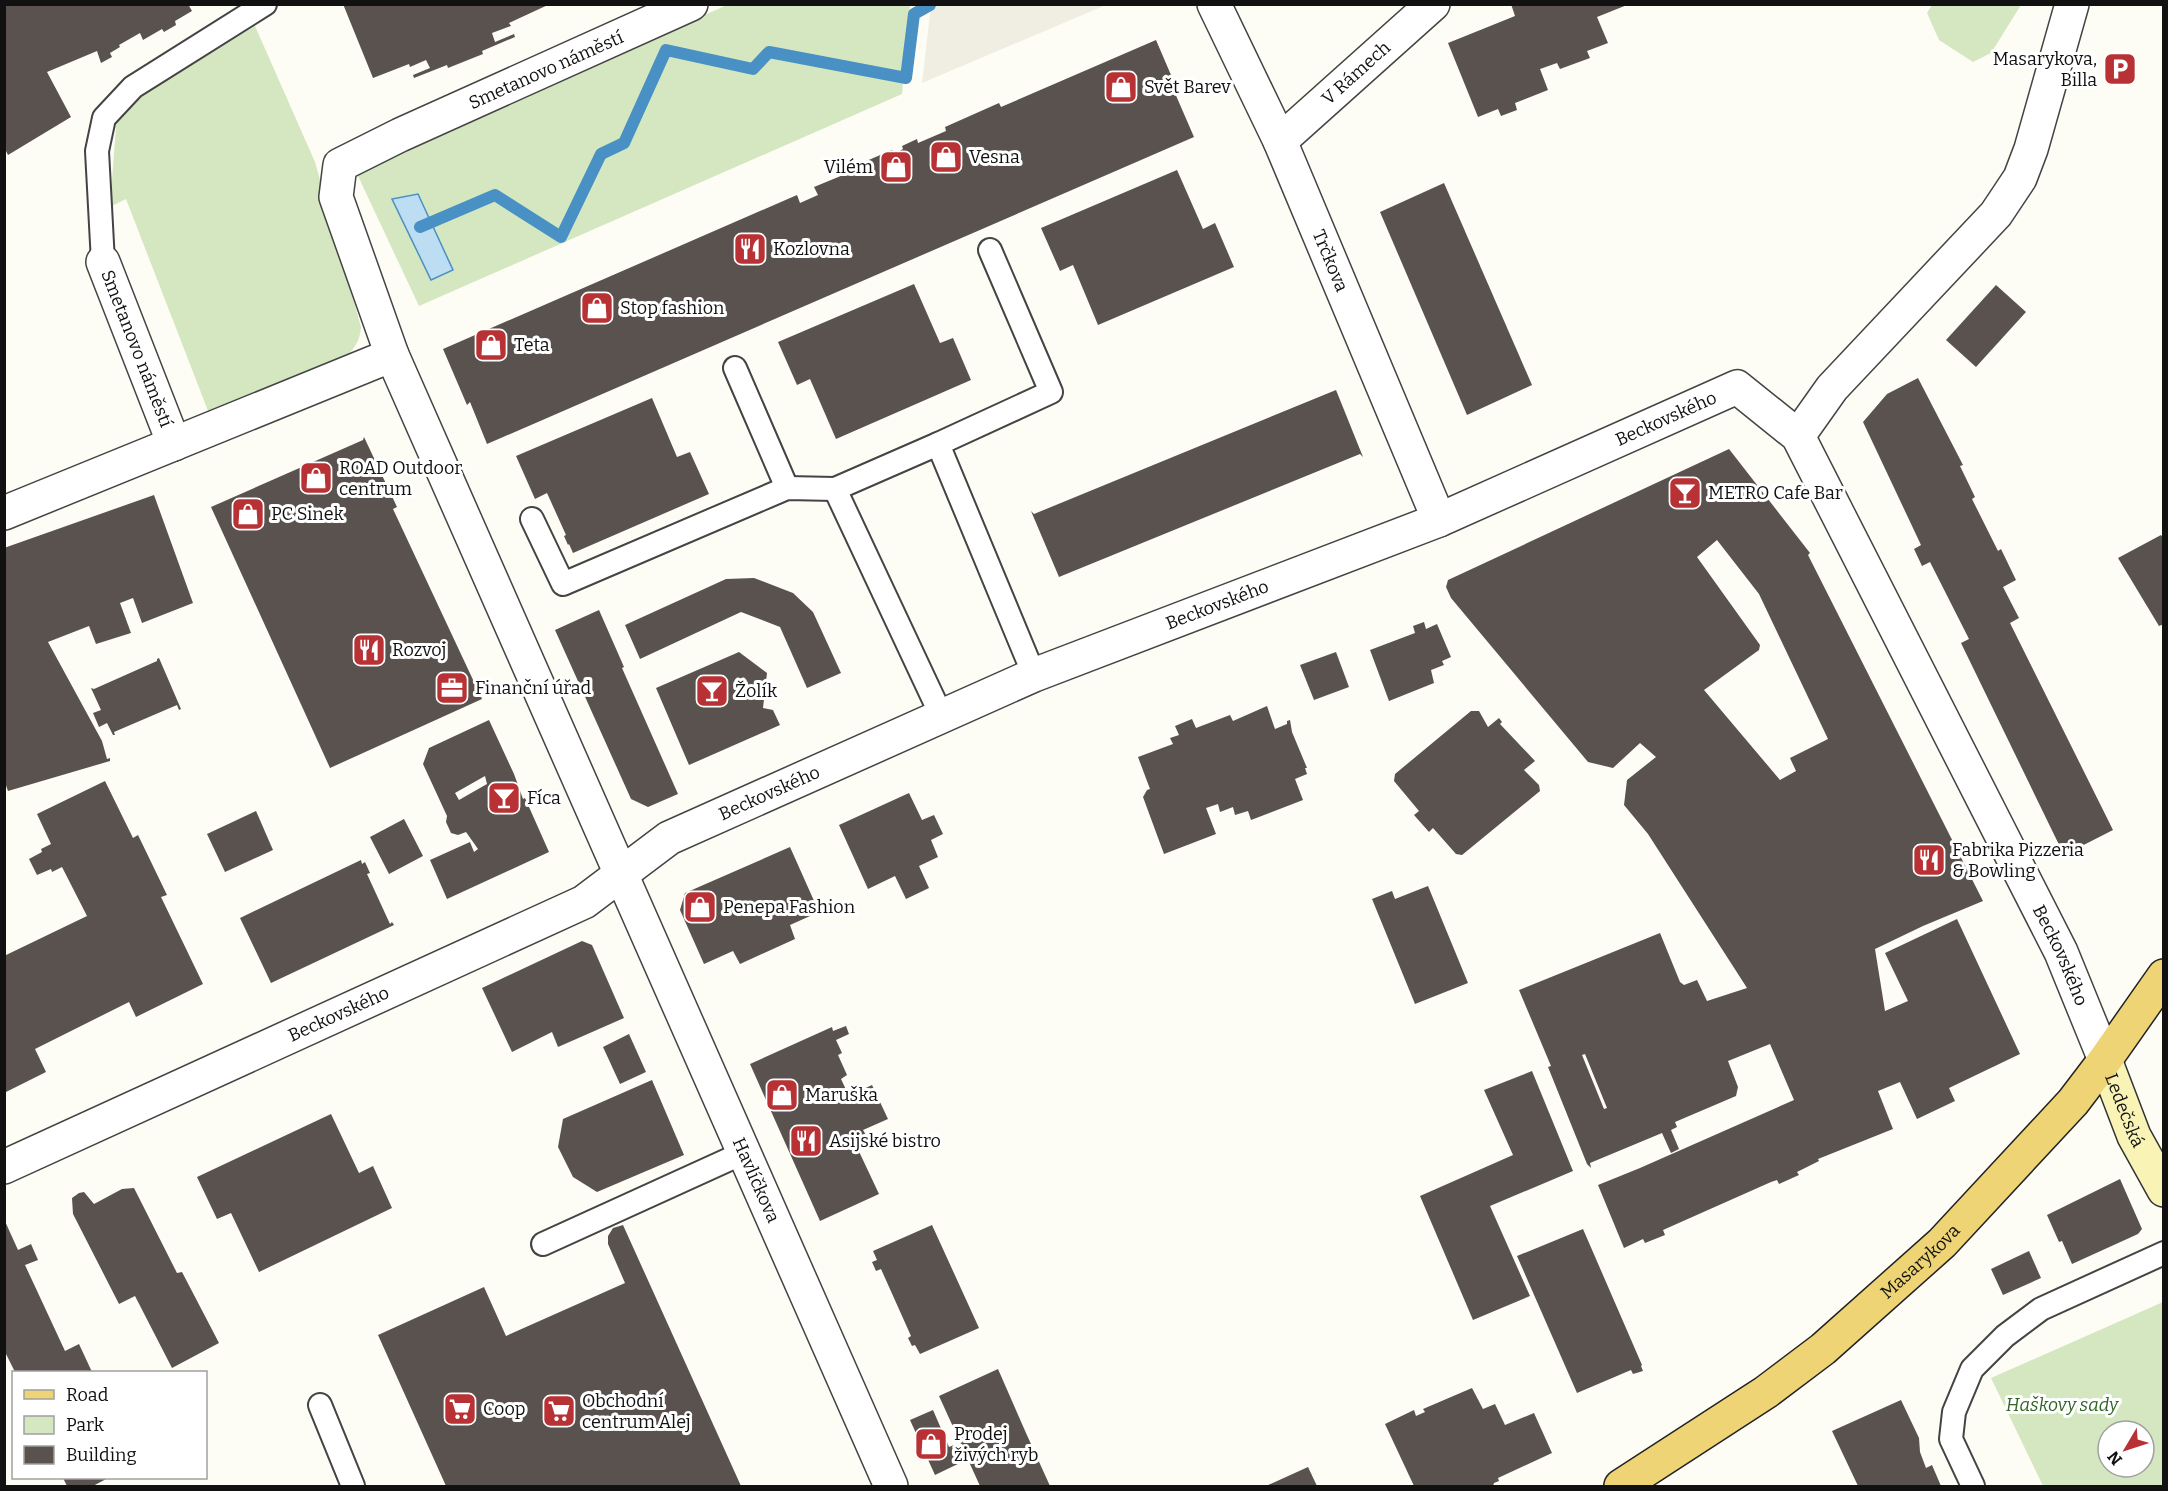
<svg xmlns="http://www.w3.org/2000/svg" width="2168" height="1491" font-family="Bitter,serif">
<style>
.green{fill:#d4e7c0;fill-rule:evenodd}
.plaza{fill:#f0ede3}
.water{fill:#bdddf2;stroke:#4990c4;stroke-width:1.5}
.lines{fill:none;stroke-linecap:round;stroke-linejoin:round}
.stream{stroke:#4990c4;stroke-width:12}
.building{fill:#59524e;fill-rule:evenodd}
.service-casing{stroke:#444;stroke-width:26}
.minor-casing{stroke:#444;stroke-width:36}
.secondary-casing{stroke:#333;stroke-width:36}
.primary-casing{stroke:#222;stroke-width:36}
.service{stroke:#fff;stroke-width:22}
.minor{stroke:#fff;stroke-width:33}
.secondary{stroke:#f9f3b5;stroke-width:33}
.primary{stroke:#eed475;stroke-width:33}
.labels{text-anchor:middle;stroke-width:6;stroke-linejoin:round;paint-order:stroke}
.poi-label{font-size:18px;fill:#111;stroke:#fff;text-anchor:start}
.street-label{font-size:18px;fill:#111;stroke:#fff}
.park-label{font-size:18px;font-style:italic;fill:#306525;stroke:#fff}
</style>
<rect width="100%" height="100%" fill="#fefdf5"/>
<g class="green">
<polygon points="727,5 910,5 902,94 419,306 358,176 366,166"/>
<polygon points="1932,5 1932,4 2021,5 1991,53 1973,62 1939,40 1927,13"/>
<path d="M255 26 315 162 361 327C360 340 356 346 348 355L210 416 126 199 110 207 117 113 119 108Z"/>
<path d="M2163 1302V1486H2043L1991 1378ZM2108 1431H2144V1467H2108Z"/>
</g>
<polygon class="plaza" points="931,5 931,4 1106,5 922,83"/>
<polygon class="water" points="418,194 453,270 431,280 392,199"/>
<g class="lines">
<polyline class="stream" points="420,227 495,195 561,237 601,154 624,143 666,50 753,69 769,52 906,78 914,14 930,5"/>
</g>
<g class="building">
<polygon points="4,4 188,4 192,11 175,21 176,25 164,32 162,29 143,40 140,33 119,45 120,47 110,53 112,57 101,63 97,51 47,72 71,117 8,155 4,147"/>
<polygon points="343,4 550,4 509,23 511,26 492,33 495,42 514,34 515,37 482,51 483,54 448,68 447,65 414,78 413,75 430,68 426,60 410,67 409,64 373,78"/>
<polygon points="1511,4 1627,5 1597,17 1608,43 1587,51 1590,58 1560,69 1557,63 1540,69 1548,90 1515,103 1517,110 1501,116 1498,109 1478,117 1448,43 1515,16"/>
<polygon points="1156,40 1174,82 1171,84 1194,137 487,444 470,402 467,405 443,349 797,195 800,203 818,195 814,187 865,166 864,162 892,150 894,154 903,149 902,146 917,139 918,143 946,131 945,127 999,103 1001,107"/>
<polygon points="1177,170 1203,229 1215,223 1234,267 1098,325 1073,265 1060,271 1041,228"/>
<polygon points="1444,183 1532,385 1467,415 1380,212"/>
<polygon points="914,284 940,343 953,338 971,380 836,439 810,379 797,385 778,342"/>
<polygon points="1996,285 2026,312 1976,367 1946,340"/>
<polygon points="1918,378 1963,465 1960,466 1975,497 1972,499 1998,551 2001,549 2016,580 2003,587 2019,618 2010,623 2113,830 2064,855 1961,643 1969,639 1930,562 1922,566 1914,549 1921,545 1863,422 1887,394"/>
<polygon points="1336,390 1363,457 1360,454 1059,577 1031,511 1034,514"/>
<polygon points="652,398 677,457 690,452 709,494 573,553 569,544 568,545 564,536 566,535 547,493 535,499 516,456"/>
<polygon points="364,437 397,507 393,509 482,699 330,768 211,507 363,440"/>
<path d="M1729 449 1810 553 1808 555 1983 901 1923 926 1875 949 1885 1011 1908 1001 1885 953 1957 919 2020 1054 1949 1088 1955 1101 1917 1119 1900 1082 1878 1091 1893 1129 1818 1159 1819 1161 1797 1172 1799 1175 1779 1184 1777 1180 1771 1182 1663 1230 1665 1235 1645 1243 1643 1239 1624 1248 1598 1185 1640 1168 1794 1100 1770 1044 1728 1061 1738 1087 1736 1096 1675 1122 1677 1127 1671 1130 1679 1149 1671 1153 1662 1133 1590 1163 1591 1168 1587 1164 1548 1067 1551 1066 1519 990 1660 933 1680 982 1684 985 1697 980 1707 1001 1747 988 1648 834 1624 805 1627 780 1656 757 1640 743 1613 768 1588 762 1451 598 1446 587 1448 580ZM1717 540 1759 594 1828 739 1790 758 1796 771 1780 780 1704 690 1759 650 1760 645 1697 557ZM1585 1054 1607 1108 1604 1109 1582 1055Z"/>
<polygon points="154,495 193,603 142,623 133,598 120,603 131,633 96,644 89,626 48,642 102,741 107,759 110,758 110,761 8,791 4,780 4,548"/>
<polygon points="2161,535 2164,539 2164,624 2159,626 2118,558"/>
<polygon points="754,578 793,593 813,612 841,673 807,688 780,627 741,612 640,659 625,625 726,579"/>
<polygon points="599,610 624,667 622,668 678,794 648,807 631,799 555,630"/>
<polygon points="1424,622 1426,629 1437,624 1451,657 1442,661 1444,665 1431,670 1434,683 1389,701 1370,650 1415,633 1413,626"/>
<polygon points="739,652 767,673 763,708 773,710 780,725 689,765 656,688"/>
<polygon points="1336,652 1349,687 1314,700 1300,665"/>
<polygon points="159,658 181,709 179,710 177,705 114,732 115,735 113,735 107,723 99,727 93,713 101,710 91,688 94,689 157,661 157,659"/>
<polygon points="1267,706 1275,729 1287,724 1287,721 1290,720 1292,732 1307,768 1305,768 1307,774 1295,779 1303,800 1251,820 1248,811 1235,815 1233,807 1220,812 1218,804 1206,808 1216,834 1164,854 1143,797 1147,790 1150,789 1138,757 1173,744 1170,738 1179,735 1175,726 1192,719 1196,728 1230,715 1233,721"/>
<polygon points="1471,711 1479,711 1488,727 1499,718 1502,722 1500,724 1535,761 1524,770 1539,785 1540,791 1462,855 1456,854 1433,828 1429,832 1414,815 1419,811 1394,781 1395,774"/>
<path d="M489 720 514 774 523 799 525 798 549 852 447 899 430 860 470 842 474 852 478 849 466 832 458 835 451 833 446 822 447 816 423 764 429 748ZM485 776 487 784 459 800 455 793Z"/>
<polygon points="105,781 133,838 138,835 167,895 161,897 203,984 136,1017 129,1002 35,1049 46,1072 4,1093 4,956 87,916 62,867 52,872 51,869 37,875 29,859 42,852 41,849 51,844 37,814"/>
<polygon points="909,793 922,820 934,815 943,834 931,840 938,857 919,866 929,888 906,899 895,876 868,889 839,825"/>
<polygon points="256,811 273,850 225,872 207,834"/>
<polygon points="404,819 423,856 389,874 370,837"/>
<polygon points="790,847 819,912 790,925 795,939 740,964 733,951 704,964 680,910 685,893"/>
<polygon points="361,860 362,864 365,862 370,873 367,874 390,924 392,922 394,925 271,983 240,918"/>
<polygon points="1428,886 1468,983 1415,1004 1372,899 1392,891 1395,899"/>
<polygon points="582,941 592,945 624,1018 558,1047 552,1032 512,1052 482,988"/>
<polygon points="846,1026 849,1034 836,1040 842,1053 838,1055 847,1075 841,1079 849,1096 872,1085 888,1119 863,1130 867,1137 855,1143 879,1194 820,1221 750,1064 832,1027 833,1031"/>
<polygon points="629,1034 646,1072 620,1084 603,1047"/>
<polygon points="1532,1071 1573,1171 1490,1206 1530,1296 1473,1320 1420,1196 1513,1155 1484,1090"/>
<polygon points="652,1080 684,1155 597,1192 573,1177 558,1147 563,1119"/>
<polygon points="331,1114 359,1173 373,1166 392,1208 259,1272 231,1213 217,1219 197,1177"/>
<polygon points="2120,1179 2142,1229 2138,1234 2072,1264 2062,1241 2059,1242 2047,1215"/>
<polygon points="134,1188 177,1273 182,1272 219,1343 172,1368 135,1296 119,1304 73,1214 72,1198 79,1193 84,1192 94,1204 122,1189"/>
<polygon points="4,1219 18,1250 31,1244 38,1260 25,1265 65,1351 79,1344 92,1372 15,1372 4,1350"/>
<polygon points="623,1225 741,1486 446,1486 378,1335 484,1287 506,1336 625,1283 608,1244 608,1236 613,1228"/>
<polygon points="932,1225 979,1328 920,1354 915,1345 912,1346 908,1338 911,1336 881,1269 876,1271 872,1262 877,1260 873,1251"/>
<polygon points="1583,1229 1642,1365 1641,1366 1643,1371 1633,1374 1631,1370 1577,1393 1517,1256"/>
<polygon points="2029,1251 2041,1278 2003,1295 1991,1269"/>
<polygon points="998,1369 1026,1433 1050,1486 980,1486 939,1396"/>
<polygon points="1472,1388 1483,1409 1495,1404 1505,1425 1534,1413 1552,1453 1498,1478 1499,1481 1494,1483 1493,1486 1414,1486 1385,1424 1414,1410 1416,1416 1425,1412 1423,1409"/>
<polygon points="1901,1400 1919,1438 1920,1452 1926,1468 1932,1465 1941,1486 1858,1486 1832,1431"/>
<polygon points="933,1410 949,1447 954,1445 962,1462 935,1475 910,1420"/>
<polygon points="1308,1467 1317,1486 1266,1486"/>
<polygon points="63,1478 108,1478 93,1486 67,1486"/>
</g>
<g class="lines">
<g class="service-casing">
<g id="service">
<polyline points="103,262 97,151 104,118 133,87 265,4"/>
<polyline points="735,368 787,488"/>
<polyline points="938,444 1051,392 990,250"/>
<polyline points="532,519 563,584 787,488 835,489"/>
<polyline points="942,717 835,489 938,444 1034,675"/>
<polyline points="543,1244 743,1153"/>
<polyline points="320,1405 353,1486"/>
<polyline points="1973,1486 1951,1439 1954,1412 1972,1369 2005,1336 2041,1309 2164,1253"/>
</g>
</g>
<g class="minor-casing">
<g id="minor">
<path id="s1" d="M691 4 400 135 340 165 336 197 392 355 891 1486"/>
<path id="s2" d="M1214 4 1280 141 1439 520"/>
<path id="s3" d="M1280 141 1433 4"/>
<path id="s4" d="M103 262 174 444"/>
<polyline points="1798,436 1832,388 1996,214 2020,178 2031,149 2072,4"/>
<polyline points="4,513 392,355"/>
<path id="s5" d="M4 1167 584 902 669 838 1034 675 1439 520 1737 387 1798 436 2061 952 2105 1060"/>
</g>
</g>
<g class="secondary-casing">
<g id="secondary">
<path id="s6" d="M2105 1060 2134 1136 2164 1190"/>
</g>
</g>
<g class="primary-casing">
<g id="primary">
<path id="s7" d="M1621 1486 1766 1392 1823 1349 1942 1243 2073 1102 2105 1060 2164 976"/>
</g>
</g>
<use href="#service" class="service"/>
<use href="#minor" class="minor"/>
<use href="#secondary" class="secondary"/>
<use href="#primary" class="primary"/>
</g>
<defs>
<g id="parking-square" transform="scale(1.725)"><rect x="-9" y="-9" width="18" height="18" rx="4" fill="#b83235" stroke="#fff"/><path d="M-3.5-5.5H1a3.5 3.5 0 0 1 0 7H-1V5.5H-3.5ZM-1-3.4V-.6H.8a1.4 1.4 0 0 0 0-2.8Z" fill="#fff"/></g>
<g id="shop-square" transform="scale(1.725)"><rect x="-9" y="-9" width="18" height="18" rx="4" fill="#b83235" stroke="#fff"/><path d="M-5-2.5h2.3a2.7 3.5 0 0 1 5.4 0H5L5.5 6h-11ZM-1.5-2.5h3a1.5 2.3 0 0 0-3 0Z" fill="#fff"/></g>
<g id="restaurant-square" transform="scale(1.725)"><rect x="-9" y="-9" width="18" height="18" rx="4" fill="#b83235" stroke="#fff"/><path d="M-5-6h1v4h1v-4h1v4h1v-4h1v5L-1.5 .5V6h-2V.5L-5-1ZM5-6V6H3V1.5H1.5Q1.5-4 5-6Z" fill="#fff"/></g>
<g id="bar-square" transform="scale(1.725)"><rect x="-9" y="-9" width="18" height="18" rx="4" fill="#b83235" stroke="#fff"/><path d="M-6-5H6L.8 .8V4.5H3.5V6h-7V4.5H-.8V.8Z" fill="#fff"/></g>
<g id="office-square" transform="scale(1.725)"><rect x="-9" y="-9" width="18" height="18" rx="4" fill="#b83235" stroke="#fff"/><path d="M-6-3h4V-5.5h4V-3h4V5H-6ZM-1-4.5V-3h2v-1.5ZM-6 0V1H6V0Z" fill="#fff"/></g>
<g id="supermarket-square" transform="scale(1.725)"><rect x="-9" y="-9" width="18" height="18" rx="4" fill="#b83235" stroke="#fff"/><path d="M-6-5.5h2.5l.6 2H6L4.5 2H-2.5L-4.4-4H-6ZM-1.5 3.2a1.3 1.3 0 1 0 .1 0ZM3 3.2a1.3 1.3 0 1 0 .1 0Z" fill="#fff"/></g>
</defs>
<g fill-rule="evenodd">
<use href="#parking-square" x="2120" y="69"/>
<use href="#shop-square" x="1121" y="87"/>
<use href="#shop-square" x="946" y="157"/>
<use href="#shop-square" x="896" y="167"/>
<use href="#restaurant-square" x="750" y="249"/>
<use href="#shop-square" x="597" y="308"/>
<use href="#shop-square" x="491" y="345"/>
<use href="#shop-square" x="316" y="478"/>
<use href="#bar-square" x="1685" y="493"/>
<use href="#shop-square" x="248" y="514"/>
<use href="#restaurant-square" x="369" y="650"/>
<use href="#office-square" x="452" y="688"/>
<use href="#bar-square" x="712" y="691"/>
<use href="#bar-square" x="504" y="798"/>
<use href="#restaurant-square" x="1929" y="860"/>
<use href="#shop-square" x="700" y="907"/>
<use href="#shop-square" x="782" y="1095"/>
<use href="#restaurant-square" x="806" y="1141"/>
<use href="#supermarket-square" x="460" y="1409"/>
<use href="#supermarket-square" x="559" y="1411"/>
<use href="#shop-square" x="931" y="1444"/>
</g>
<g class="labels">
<g class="poi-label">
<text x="2097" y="65" text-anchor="end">Masarykova,<tspan x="2097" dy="21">Billa</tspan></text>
<text x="1144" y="93">Svět Barev</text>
<text x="969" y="163">Vesna</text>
<text x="873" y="173" text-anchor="end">Vilém</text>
<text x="773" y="255">Kozlovna</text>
<text x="620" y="314">Stop fashion</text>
<text x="514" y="351">Teta</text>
<text x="339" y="474">ROAD Outdoor<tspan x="339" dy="21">centrum</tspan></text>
<text x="1708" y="499">METRO Cafe Bar</text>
<text x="271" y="520">PC Sinek</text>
<text x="392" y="656">Rozvoj</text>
<text x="475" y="694">Finanční úřad</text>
<text x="735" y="697">Žolík</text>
<text x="527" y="804">Fíca</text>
<text x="1952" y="856">Fabrika Pizzeria<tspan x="1952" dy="21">&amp; Bowling</tspan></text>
<text x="723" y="913">Penepa Fashion</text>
<text x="805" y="1101">Maruška</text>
<text x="829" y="1147">Asijské bistro</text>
<text x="582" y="1407">Obchodní<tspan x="582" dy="21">centrum Alej</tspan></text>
<text x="483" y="1415">Coop</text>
<text x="954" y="1440">Prodej<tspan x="954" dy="21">živých ryb</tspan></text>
</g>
<g class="street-label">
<text transform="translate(546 70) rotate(-24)" y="6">Smetanovo náměstí</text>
<text dy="6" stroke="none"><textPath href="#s3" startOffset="102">V Rámech</textPath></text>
<text dy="6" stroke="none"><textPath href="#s2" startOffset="282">Trčkova</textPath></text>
<text dy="6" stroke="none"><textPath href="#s4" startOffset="93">Smetanovo náměstí</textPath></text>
<text dy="6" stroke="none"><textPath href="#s5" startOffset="1826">Beckovského</textPath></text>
<text dy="6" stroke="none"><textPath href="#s5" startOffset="1340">Beckovského</textPath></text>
<text dy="6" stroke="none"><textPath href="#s5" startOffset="854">Beckovského</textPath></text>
<text dy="6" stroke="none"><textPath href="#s5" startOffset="2564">Beckovského</textPath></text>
<text dy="6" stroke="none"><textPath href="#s5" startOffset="368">Beckovského</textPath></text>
<text dy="6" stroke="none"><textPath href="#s6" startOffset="54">Ledečská</textPath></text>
<text dy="6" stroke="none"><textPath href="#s1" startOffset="1488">Havlíčkova</textPath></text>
<text dy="6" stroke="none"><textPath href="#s7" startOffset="375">Masarykova</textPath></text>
</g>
<g class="park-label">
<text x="2062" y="1411">Haškovy sady</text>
</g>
</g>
<rect width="2168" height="1491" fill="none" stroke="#111111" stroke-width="12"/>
<rect x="12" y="1371" width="195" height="108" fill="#ffffff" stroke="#a0a0a0" stroke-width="1.5"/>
<rect x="24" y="1390" width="30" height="9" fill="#eed475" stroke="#a0a0a0" stroke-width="1.5"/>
<text x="66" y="1401" font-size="18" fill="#111111">Road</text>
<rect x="24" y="1416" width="30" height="18" fill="#d4e7c0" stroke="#a0a0a0" stroke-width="1.5"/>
<text x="66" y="1431" font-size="18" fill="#111111">Park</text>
<rect x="24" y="1446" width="30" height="18" fill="#59524e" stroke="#a0a0a0" stroke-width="1.5"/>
<text x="66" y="1461" font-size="18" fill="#111111">Building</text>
<g transform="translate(2126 1449) rotate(231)"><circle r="28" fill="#ffffff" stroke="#a0a0a0" stroke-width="1.5"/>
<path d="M0-4.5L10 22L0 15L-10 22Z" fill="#b83235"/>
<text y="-9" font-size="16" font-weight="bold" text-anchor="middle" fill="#111111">N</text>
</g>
</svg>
